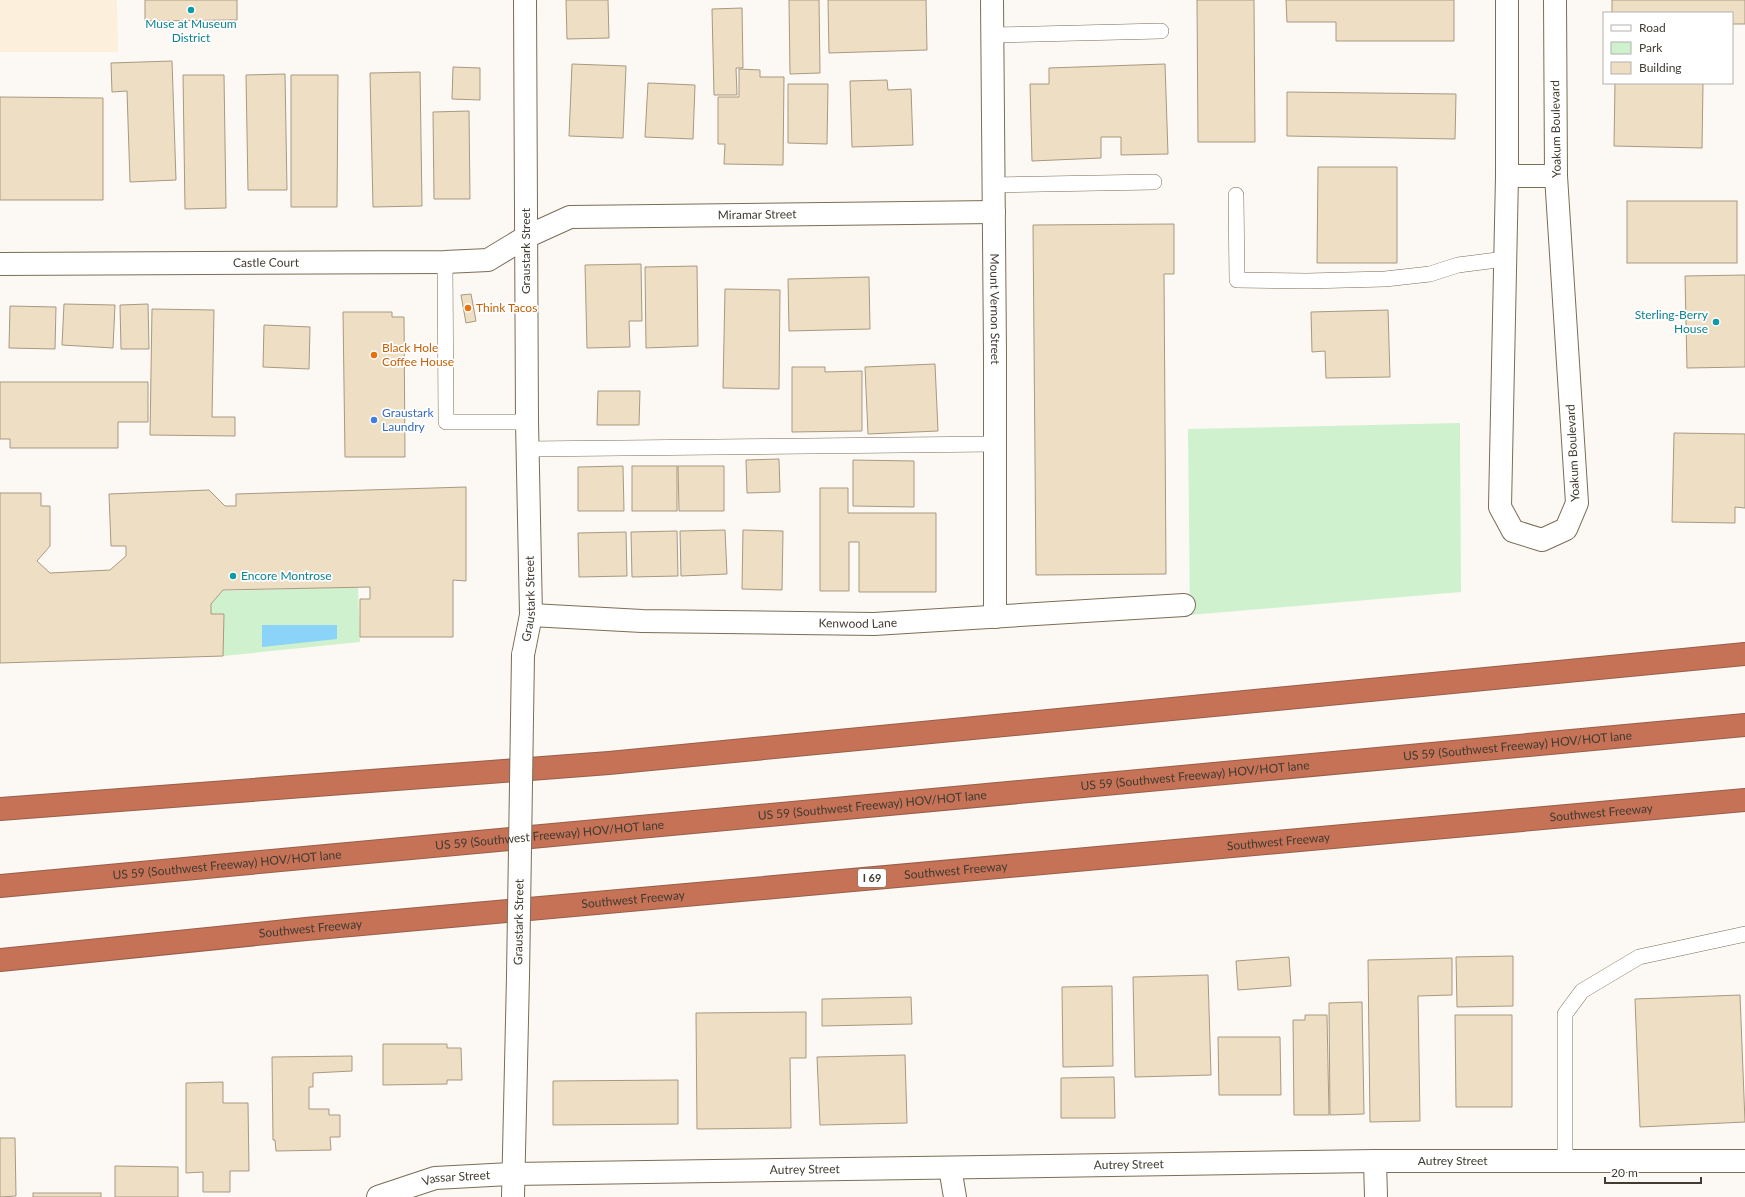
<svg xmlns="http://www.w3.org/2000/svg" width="1745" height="1197" font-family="Lato,sans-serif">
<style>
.built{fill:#fcefdc}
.green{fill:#cff1cd}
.water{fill:#8bd3f8}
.building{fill:#eedec4;stroke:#a89980}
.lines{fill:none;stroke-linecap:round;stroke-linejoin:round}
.service-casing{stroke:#7b6d56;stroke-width:16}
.minor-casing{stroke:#7b6d56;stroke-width:24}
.tertiary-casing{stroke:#7b6d56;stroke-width:24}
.motorway-casing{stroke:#975f4a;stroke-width:24}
.service{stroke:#fff;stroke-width:15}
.minor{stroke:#fff;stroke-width:22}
.tertiary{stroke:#fff;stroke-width:22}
.motorway{stroke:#c57257;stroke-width:22}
.tertiary-bridge-casing{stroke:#7b6d56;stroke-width:24;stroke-linecap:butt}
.tertiary-bridge{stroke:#fff;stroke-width:22}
.culture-dot{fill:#0f9aa8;stroke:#fff;stroke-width:1.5}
.food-dot{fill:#e8710a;stroke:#fff;stroke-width:1.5}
.shop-dot{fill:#3f7fe0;stroke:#fff;stroke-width:1.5}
.labels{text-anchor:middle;stroke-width:3.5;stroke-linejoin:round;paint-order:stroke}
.shield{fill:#fff;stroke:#7a766f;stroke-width:1}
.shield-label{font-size:11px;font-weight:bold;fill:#413b31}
.culture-label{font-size:12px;fill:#0d838f;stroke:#fff}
.street-label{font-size:12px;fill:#413b31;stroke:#fff}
.food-label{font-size:12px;fill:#c56008;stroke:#fff;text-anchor:start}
.shop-label{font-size:12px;fill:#366cbe;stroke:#fff;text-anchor:start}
</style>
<rect width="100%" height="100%" fill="#fcf9f4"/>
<polygon class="built" points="0,0 117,0 118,52 0,52"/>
<g class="green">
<polygon points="1460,423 1461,592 1190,615 1188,429"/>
<polygon points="358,587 360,642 223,656 224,614 211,614 211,604 222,591"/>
</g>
<polygon class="water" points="262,625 337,625 337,639 262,647"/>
<g class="building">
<polygon points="145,0 237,0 237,20 145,21"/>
<polygon points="566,0 608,0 609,38 567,39"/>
<polygon points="789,0 819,0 820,73 790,74"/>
<polygon points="828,0 926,0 927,50 829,53"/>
<polygon points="1197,0 1254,0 1255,142 1198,142"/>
<polygon points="1286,0 1454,0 1454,41 1336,41 1336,22 1287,22"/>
<polygon points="1612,0 1745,0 1745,24 1732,24 1732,13 1612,13"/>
<polygon points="742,8 743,68 736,68 737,95 714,95 712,9"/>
<polygon points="172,61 176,180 130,182 127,91 112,92 111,63"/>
<polygon points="572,64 626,66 623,138 569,136"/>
<polygon points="1165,64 1168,154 1121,155 1121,137 1101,137 1101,158 1032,161 1030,84 1049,84 1049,68"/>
<polygon points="453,67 480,68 480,100 452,99"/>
<polygon points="739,69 760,70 760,77 784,77 783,165 724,164 725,144 718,144 718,97 739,97"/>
<polygon points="420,72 422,206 373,207 370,73"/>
<polygon points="285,74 287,190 248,190 246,75"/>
<polygon points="183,75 224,75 226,208 185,209"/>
<polygon points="291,75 338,75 337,207 291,207"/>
<polygon points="887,80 888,90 911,89 913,145 852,147 850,81"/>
<polygon points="648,83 695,85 693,139 645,137"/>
<polygon points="1615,83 1703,83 1702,148 1614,146"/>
<polygon points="788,84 828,84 827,144 788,143"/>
<polygon points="1287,92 1456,94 1455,139 1287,136"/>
<polygon points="0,97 103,98 103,200 0,200"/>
<polygon points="469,111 470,199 434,199 433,112"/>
<polygon points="1318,167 1397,167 1397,263 1317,263"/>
<rect x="1627" y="201" width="110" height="62"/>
<polygon points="1174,224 1174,274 1164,274 1166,574 1036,575 1033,225"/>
<polygon points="641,264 642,321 629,321 630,347 587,348 585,265"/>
<polygon points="697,266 698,346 646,348 645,267"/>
<polygon points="1745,275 1745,367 1687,368 1685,276"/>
<polygon points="869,277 870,329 789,331 788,279"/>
<polygon points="725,289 780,290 779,389 723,388"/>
<polygon points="471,294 476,321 466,323 461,295"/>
<polygon points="64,304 115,305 113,348 62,345"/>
<polygon points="148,304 149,349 121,349 120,305"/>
<polygon points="10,306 56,307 55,349 9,348"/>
<polygon points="152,309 214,310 212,417 235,417 235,436 150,435"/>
<polygon points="1388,310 1390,377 1326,378 1325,351 1312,352 1311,312"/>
<polygon points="343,312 392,312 392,317 404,317 405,457 345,457"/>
<polygon points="264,325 310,327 309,369 263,367"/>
<polygon points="935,364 938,431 868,434 865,367"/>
<polygon points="792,367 825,367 825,372 862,371 862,431 792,432"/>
<polygon points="0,382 148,382 148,422 118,422 118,448 10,448 10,439 0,439"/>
<polygon points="598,391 640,391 639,425 597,425"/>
<polygon points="1674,433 1745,434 1745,508 1735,507 1735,523 1672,522"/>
<polygon points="779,459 780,492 747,493 746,460"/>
<polygon points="853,460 914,461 914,507 853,506"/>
<polygon points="623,466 624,511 578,511 578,467"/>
<rect x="632" y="466" width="45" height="45"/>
<polygon points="678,466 724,466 724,511 679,511"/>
<polygon points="466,487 466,581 453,580 453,637 360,637 360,599 370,599 370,587 223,590 211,604 211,614 224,614 223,656 0,663 0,493 41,493 41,506 50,506 50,546 37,561 50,573 110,570 126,556 126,546 111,546 109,494 209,490 225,506 236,506 236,494"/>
<polygon points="820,488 848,488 848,513 936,513 936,592 859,592 859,542 849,542 849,591 820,591"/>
<polygon points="725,530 727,574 681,576 680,531"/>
<polygon points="743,530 783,531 782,590 742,589"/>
<polygon points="677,531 678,576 632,577 631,532"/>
<polygon points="626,532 627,576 579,577 578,533"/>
<polygon points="1513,956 1513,1006 1457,1007 1456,957"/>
<polygon points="1289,957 1291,986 1238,990 1236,961"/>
<polygon points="1452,958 1452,995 1418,996 1420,1121 1370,1122 1368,960"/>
<polygon points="1208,975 1211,1075 1135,1077 1133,977"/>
<polygon points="1112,986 1113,1066 1063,1067 1062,987"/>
<polygon points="1740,995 1745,1122 1640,1127 1635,999"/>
<polygon points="911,997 912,1024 822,1026 822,999"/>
<polygon points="1362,1002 1364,1114 1330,1115 1329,1003"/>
<polygon points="806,1012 806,1058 790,1058 791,1128 697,1129 696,1013"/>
<polygon points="1305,1015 1327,1015 1329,1115 1294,1115 1293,1020 1305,1020"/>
<polygon points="1455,1015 1512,1015 1512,1107 1456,1107"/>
<polygon points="1218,1037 1280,1037 1281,1095 1219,1095"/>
<polygon points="383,1044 447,1044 447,1048 461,1048 462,1080 447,1080 447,1084 383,1085"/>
<polygon points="905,1055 907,1123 820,1125 817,1057"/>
<polygon points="352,1056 352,1071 313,1073 313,1087 309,1087 309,1109 329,1109 329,1115 340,1115 340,1137 330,1137 331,1150 276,1151 275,1140 273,1140 272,1057"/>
<polygon points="1114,1077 1115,1118 1061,1118 1061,1078"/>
<polygon points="678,1080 678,1124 553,1125 553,1081"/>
<polygon points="223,1082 223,1103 248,1103 249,1171 230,1171 230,1192 203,1192 203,1172 186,1173 186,1083"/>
<polygon points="0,1138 15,1138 16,1196 0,1197"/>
<polygon points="115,1166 178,1167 178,1197 115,1197"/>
<rect x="33" y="1193" width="68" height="4"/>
</g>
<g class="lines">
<g class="service-casing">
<g id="service">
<polyline points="993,35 1161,31"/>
<polyline points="994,185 1154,182"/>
<polyline points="1236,195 1237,280 1307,281 1385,279 1430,274 1458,265 1505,259"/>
<polyline points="445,262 446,422 527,422"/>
<polyline points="527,449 995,444"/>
<polyline points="1565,1161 1565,1014 1582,991 1639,957 1745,934"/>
</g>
</g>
<g class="minor-casing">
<g id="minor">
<path id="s1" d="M992 0 995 354V617"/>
<polyline points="1507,0 1507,176 1500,507 1513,531 1542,540 1566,529 1577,503 1556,176 1555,0"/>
<path id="s2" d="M0 264 445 262 488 260 526 237 570 217 994 212"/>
<path id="s3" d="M531 615 642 621 874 624 1184 605"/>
<polyline points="1375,1161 1376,1197"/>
<polyline points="950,1168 955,1197"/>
<path id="s4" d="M378 1197 435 1178 512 1174 1375 1161H1745"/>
</g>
</g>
<g class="tertiary-casing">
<g id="tertiary">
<polyline points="1507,176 1556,176"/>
<path id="s5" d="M523 655 531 615 527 422 525 0"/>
<polyline points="513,1197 518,976"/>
</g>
</g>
<g class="motorway-casing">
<g id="motorway">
<polyline points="0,809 609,763 1745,654"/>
<path id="s6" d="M0 886 1745 725"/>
<path id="s7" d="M0 960 306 929 1745 800"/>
</g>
</g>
<use href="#service" class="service"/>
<use href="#minor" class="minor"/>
<use href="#tertiary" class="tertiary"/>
<use href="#motorway" class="motorway"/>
<g class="tertiary-bridge-casing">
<g id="tertiary-bridge">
<path id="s8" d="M518 976 523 655"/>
</g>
</g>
<use href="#tertiary-bridge" class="tertiary-bridge"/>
</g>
<g class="culture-dot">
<circle cx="191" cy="10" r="4"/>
<circle cx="1716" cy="322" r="4"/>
<circle cx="233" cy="576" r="4"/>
</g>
<g class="food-dot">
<circle cx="468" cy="308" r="4"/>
<circle cx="374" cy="355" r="4"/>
</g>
<circle class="shop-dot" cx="374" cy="420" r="4"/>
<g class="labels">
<rect class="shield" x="858" y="869" width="28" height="18" rx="3"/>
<g class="shield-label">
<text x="872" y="882">I 69</text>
</g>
<g class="culture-label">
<text x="191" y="28">Muse at Museum<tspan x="191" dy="14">District</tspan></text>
<text x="1708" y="319" text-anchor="end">Sterling-Berry<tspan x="1708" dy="14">House</tspan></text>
<text x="241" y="580" text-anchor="start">Encore Montrose</text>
</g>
<g class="street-label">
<text transform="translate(1556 129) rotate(-91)" y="4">Yoakum Boulevard</text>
<text dy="4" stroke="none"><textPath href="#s2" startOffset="768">Miramar Street</textPath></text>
<text transform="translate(526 251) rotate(-90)" y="4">Graustark Street</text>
<text dy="4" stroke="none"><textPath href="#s2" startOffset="266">Castle Court</textPath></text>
<text dy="4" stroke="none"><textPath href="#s1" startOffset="309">Mount Vernon Street</textPath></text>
<text transform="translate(1573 453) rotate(-93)" y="4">Yoakum Boulevard</text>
<text dy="4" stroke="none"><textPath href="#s5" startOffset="57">Graustark Street</textPath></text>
<text dy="4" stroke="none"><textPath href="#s3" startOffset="327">Kenwood Lane</textPath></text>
<text dy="4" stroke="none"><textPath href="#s6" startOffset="1524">US 59 (Southwest Freeway) HOV/HOT lane</textPath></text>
<text dy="4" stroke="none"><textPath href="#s6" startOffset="1200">US 59 (Southwest Freeway) HOV/HOT lane</textPath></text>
<text dy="4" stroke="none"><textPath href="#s6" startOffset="876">US 59 (Southwest Freeway) HOV/HOT lane</textPath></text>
<text dy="4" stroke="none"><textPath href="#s7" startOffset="1608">Southwest Freeway</textPath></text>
<text dy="4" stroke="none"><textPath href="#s6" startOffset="552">US 59 (Southwest Freeway) HOV/HOT lane</textPath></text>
<text dy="4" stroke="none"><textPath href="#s7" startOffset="1284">Southwest Freeway</textPath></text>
<text dy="4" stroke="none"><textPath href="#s6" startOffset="228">US 59 (Southwest Freeway) HOV/HOT lane</textPath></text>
<text dy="4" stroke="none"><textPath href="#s7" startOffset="960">Southwest Freeway</textPath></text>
<text dy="4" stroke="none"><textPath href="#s7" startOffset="636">Southwest Freeway</textPath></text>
<text dy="4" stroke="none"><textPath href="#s8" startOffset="54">Graustark Street</textPath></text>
<text dy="4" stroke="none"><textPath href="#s7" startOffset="312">Southwest Freeway</textPath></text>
<text dy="4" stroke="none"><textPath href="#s4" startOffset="1078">Autrey Street</textPath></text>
<text dy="4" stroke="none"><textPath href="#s4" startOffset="754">Autrey Street</textPath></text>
<text dy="4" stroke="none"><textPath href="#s4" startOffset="430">Autrey Street</textPath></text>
<text dy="4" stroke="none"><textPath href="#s4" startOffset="81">Vassar Street</textPath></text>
</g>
<g class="food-label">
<text x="476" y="312">Think Tacos</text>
<text x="382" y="352">Black Hole<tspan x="382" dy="14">Coffee House</tspan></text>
</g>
<g class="shop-label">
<text x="382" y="417">Graustark<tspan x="382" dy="14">Laundry</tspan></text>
</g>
</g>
<rect x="1603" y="12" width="130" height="72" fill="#ffffff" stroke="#b3b1ad"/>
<rect x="1611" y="25" width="20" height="6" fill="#ffffff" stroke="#b3b1ad"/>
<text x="1639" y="32" font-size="12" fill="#413b31">Road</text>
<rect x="1611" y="42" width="20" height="12" fill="#cff1cd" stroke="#b3b1ad"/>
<text x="1639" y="52" font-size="12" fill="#413b31">Park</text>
<rect x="1611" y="62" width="20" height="12" fill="#eedec4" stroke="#b3b1ad"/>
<text x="1639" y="72" font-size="12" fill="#413b31">Building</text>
<path d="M1605 1177v6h96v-6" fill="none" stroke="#413b31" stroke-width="2"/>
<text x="1611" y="1177" font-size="12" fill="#413b31" stroke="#ffffff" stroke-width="3" paint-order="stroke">20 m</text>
</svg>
